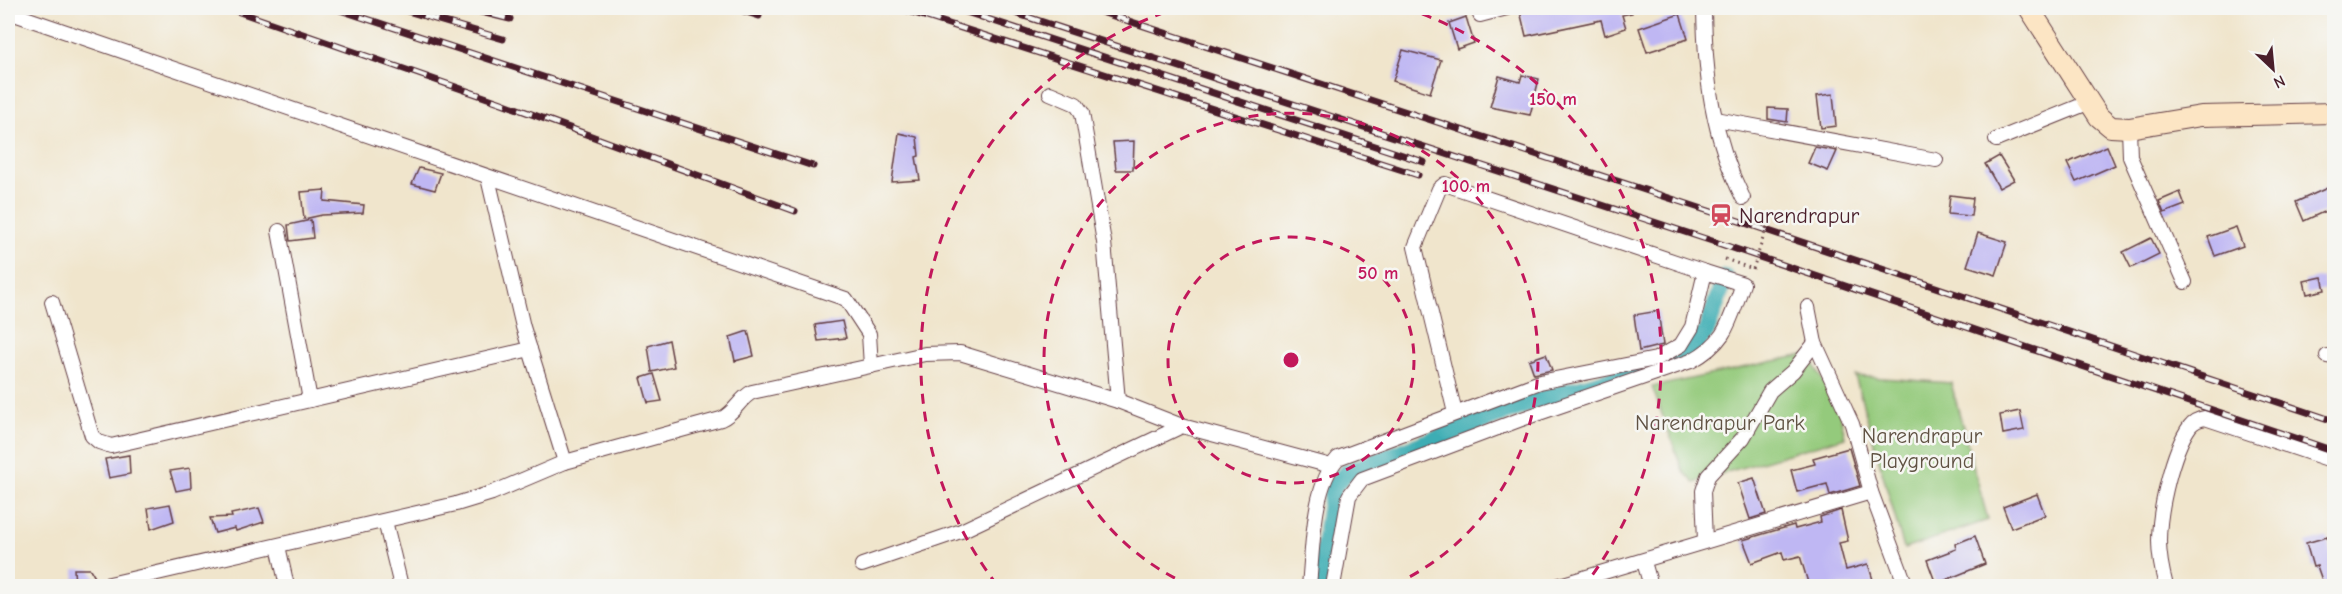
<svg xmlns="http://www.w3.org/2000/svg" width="2342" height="594" font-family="'Comic Neue',sans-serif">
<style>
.green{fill:#94ca7c;stroke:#6f7454;stroke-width:1.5}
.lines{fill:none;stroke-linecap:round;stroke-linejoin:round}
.canal{stroke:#3cadb4;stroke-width:18}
.building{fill:#bfb7f3}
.street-casing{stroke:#633d43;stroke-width:16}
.secondary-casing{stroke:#633d43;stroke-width:22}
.path{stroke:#633d43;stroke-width:3;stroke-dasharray:1.5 4.5;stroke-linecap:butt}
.street{stroke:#fff;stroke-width:14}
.secondary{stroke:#fce5c4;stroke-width:20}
.rail-casing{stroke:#4a1f2b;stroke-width:7}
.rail{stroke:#f6f6f2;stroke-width:4.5;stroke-dasharray:14;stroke-linecap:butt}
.path-bridge{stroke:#633d43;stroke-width:3;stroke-dasharray:1.5 4.5;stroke-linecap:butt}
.ring{fill:none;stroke:#c2185b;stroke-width:3;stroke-dasharray:10 8}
.labels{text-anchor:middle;stroke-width:5;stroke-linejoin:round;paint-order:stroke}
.poi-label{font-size:22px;fill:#4a1f2b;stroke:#f6f6f2;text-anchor:start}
.park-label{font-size:22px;fill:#605243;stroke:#f6f6f2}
.centre{fill:#c2185b;stroke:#f6f6f2;stroke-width:3}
.ring-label{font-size:18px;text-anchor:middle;font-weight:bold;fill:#c2185b;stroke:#f6f6f2;stroke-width:5;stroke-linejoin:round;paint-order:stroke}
</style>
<rect width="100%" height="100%" fill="#f6f6f2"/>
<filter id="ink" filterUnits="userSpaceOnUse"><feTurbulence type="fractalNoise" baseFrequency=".0167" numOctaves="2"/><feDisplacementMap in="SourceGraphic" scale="12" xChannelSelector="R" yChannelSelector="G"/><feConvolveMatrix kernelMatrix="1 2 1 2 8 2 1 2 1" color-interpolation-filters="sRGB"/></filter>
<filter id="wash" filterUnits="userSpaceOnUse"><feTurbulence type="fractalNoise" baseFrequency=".008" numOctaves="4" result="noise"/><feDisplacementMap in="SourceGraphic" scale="24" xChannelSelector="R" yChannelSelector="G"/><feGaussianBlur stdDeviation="1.35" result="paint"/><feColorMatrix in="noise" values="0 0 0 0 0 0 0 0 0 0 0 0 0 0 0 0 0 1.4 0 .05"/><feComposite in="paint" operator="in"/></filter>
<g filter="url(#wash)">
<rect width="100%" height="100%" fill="#f0e5cc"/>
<g class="green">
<polygon points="1808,354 1839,410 1845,437 1694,482 1683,471 1652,387"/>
<polygon points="1855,376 1951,383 1988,520 1904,549"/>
</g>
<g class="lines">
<polyline class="canal" points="1319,586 1333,487 1346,473 1535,401 1620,377 1679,357 1694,346 1706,332 1725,278"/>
</g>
<g id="blocks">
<g class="building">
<polygon points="1534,8 1542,8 1542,11 1557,8 1631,8 1632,13 1622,15 1626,28 1605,35 1601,20 1526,36 1520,11"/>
<polygon points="1680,14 1688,39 1647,52 1639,28"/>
<polygon points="1466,17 1474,43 1457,49 1449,23"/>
<polygon points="1403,50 1441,60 1430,93 1393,81"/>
<polygon points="1522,75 1539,79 1530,115 1490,107 1499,76 1520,82"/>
<polygon points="1833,94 1836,126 1821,128 1817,96"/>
<polygon points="1768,108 1788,109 1787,122 1768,119"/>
<polygon points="899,133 917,137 919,156 916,157 920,180 892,182"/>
<polygon points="1134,141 1133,170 1116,170 1113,142"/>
<polygon points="2107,146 2115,165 2076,182 2067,163"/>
<polygon points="1815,147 1837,151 1828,171 1808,163"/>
<polygon points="1999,156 2014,180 1999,188 1985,164"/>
<polygon points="419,168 441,173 435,190 412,184"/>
<polygon points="2334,185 2334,207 2304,221 2296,202"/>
<polygon points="325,190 324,201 364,205 363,213 322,215 304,219 301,192"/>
<polygon points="2180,192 2185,205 2164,213 2159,201"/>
<polygon points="1950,195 1973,198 1971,216 1948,214"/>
<polygon points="311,220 313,238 290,241 288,225"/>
<polygon points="2236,227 2243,246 2215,256 2208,237"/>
<polygon points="1978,233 2007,242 1996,275 1967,266"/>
<polygon points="2151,238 2159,254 2131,268 2123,252"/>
<polygon points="2322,277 2325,290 2307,294 2304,281"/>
<polygon points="1658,311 1663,345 1639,351 1634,315"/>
<polygon points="842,321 846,338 818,341 815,325"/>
<polygon points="748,331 754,356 735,361 730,337"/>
<polygon points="669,340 674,367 652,372 648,346"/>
<polygon points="1546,354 1552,370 1534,374 1529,360"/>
<polygon points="654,374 662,401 648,403 641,378"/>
<polygon points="2020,411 2024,430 2003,434 2000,415"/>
<polygon points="1849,448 1860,486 1830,495 1827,484 1797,492 1791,470 1815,464 1813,458"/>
<polygon points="129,455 130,474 109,478 105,459"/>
<polygon points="190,468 191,488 176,491 170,471"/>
<polygon points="1754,478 1766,514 1750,519 1738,483"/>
<polygon points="2037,494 2045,515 2011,528 2003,507"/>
<polygon points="170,504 174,521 151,529 148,508"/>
<polygon points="259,508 264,522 236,531 235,528 215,533 210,518 232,517 231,514"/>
<polygon points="1841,510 1848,541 1839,543 1846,570 1868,564 1875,586 1809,586 1800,556 1784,560 1782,552 1752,563 1743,540 1794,525 1795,529 1821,522 1820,517"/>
<polygon points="1975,536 1985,564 1936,584 1927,560 1956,549 1955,544"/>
<polygon points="2327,537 2334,568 2334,586 2324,586 2317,566 2313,567 2306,543"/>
<polygon points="74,569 90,569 96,579 93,583 75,586"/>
</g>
</g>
</g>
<g filter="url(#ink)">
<use href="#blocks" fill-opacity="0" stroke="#633d43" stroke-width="1.5"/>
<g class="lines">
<g class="street-casing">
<g id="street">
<path d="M1704 8C1705 76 1712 136 1743 198"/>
<polyline points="8,12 846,299 869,334 871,366"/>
<polyline points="1480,15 1507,8"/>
<polyline points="1050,93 1076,104 1082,113 1104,242 1118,401"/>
<polyline points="1716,119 1936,160"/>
<polyline points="2129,128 2130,157 2185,282"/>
<polyline points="1996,140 2090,102"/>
<polyline points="488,178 523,327 565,462"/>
<polyline points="279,231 310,400"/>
<polyline points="52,302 92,436 99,442 111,446 530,349"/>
<polyline points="1808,307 1815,343 1852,424 1871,492 1906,586"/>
<polyline points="2327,356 2334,357"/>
<polyline points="385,521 401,586"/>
<polyline points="1705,541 1703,491 1708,476 1743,438 1770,391 1793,371 1815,343"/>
<polyline points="278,546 287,586"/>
<polyline points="1644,562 1651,586"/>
<polyline points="862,565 961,531 1182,426"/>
<path d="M101 586 456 504 492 493 565 462 721 419C735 413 739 399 752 392L925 354 960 353 1118 401 1182 426 1331 466"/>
<path d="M1309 586C1313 548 1312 487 1338 458L1540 382 1656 359 1681 345 1692 327 1705 272 1445 184 1439 189 1415 247 1455 413"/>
<path d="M1333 586 1349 496 1362 479 1519 420 1691 361C1728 341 1729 321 1743 284L1705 272"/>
<polyline points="1557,586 1871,492"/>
<path d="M2166 586C2162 571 2159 557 2159 541 2159 511 2172 451 2190 426 2194 421 2199 419 2205 418L2334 461"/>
</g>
</g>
<g class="secondary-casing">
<polyline id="secondary" points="2029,8 2099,117 2111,127 2129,128 2201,116 2334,113"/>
</g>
<g class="path">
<polyline points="1746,212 1769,220"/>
<polyline points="1725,259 1753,269"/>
</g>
<use href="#street" class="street"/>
<use href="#secondary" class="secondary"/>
<g class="rail-casing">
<g id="rail">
<polyline points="228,8 499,102 795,211"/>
<polyline points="334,8 813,166"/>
<polyline points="397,8 503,39"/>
<polyline points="465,8 510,19"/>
<polyline points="734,8 759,16"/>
<polyline points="899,8 1418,175"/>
<polyline points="954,8 1424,162"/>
<polyline points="1000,8 1709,240 2334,451"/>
<polyline points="1089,8 1721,215 2334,421"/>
</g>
</g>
<use href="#rail" class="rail"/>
<polyline class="path-bridge" points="1753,269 1769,220"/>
</g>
</g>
<g class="ring">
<circle cx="1291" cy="360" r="123"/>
<path d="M1191 586A247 247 0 1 1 1391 586"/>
<path d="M997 585A370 370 0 0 1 1177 8M1405 8A370 370 0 0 1 1585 585"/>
</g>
<defs>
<g id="station-bare" transform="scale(1.8)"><path d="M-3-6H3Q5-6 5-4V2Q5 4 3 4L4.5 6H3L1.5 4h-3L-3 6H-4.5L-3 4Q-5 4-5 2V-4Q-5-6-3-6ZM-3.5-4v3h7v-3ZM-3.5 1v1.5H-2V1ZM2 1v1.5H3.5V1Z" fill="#d1495b" stroke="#f6f6f2" stroke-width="2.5" paint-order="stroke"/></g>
</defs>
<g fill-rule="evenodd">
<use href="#station-bare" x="1721" y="215"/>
</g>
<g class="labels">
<g class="poi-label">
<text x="1739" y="223">Narendrapur</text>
</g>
<g class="park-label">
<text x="1720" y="430">Narendrapur Park</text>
<text x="1922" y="443">Narendrapur<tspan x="1922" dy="25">Playground</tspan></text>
</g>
</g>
<circle cx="1291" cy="360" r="9" class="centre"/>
<g class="ring-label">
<text x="1553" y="105">150 m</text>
<text x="1466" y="192">100 m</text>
<text x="1378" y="279">50 m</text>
</g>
<rect width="2342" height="594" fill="none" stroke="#f6f6f2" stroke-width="30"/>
<g transform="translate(2273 69) rotate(154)" stroke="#f6f6f2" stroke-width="4.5" paint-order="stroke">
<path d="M0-4.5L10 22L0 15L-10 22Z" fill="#4a1f2b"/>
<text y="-9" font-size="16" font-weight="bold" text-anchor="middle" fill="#4a1f2b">N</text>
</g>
</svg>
